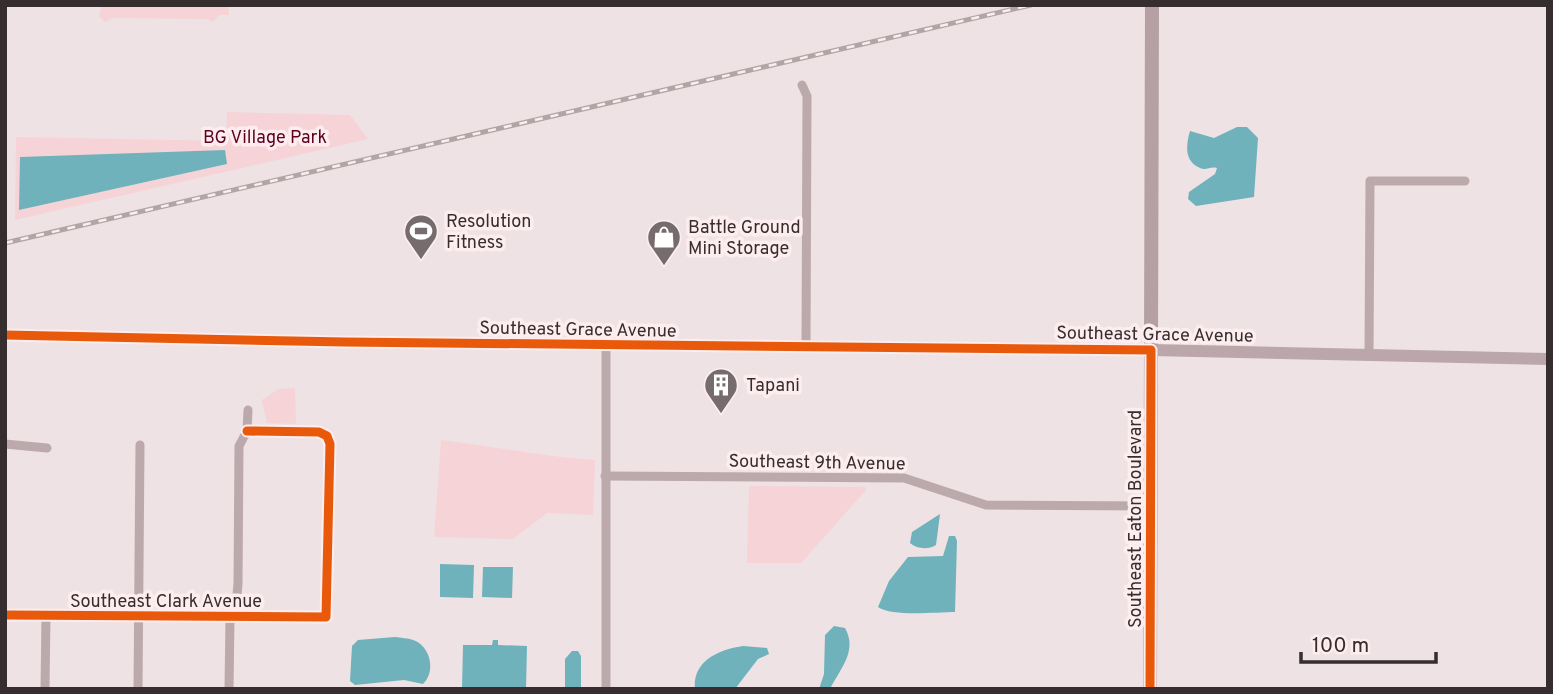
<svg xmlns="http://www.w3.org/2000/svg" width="1553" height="694" font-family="Overpass,sans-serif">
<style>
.green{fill:#f6d3d7;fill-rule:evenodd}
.water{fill:#6fb2bb}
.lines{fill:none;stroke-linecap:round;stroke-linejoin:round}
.street{stroke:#bca9ac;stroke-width:9}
.secondary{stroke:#bba7ab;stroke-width:12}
.primary{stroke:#b5a0a3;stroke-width:14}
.rail-casing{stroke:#b2a5a6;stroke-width:5}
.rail{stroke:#fdedee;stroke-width:2.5;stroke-dasharray:8;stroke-linecap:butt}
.cycleway-casing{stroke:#fdedee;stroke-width:13}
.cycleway{stroke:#e8590c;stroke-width:9}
.labels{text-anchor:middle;stroke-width:7;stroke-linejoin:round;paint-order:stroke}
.park-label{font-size:18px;fill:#5e0021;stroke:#fdedee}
.poi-label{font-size:18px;fill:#352d2e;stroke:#fdedee;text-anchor:start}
.street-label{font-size:18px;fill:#352d2e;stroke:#fdedee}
</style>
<rect width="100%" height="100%" fill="#eee2e4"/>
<g class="green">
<polygon points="102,5 229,5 229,15 219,15 213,22 206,19 113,18 105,22 99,16"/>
<path d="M227 112 350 115 368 139 15 220 16 137 226 141ZM21 157 227 164 19 210Z"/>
<polygon points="295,388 296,424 267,423 262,400 278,389"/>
<path d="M441 440C493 446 543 457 595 460L593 515 547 513 513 539 434 537Z"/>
<polygon points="749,486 866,487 866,490 801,563 747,563"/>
</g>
<g class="water">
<path d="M1237 127H1247L1258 138 1254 197 1196 206 1188 199 1189 192 1215 174 1217 168C1210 166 1206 171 1200 168 1184 161 1186 145 1190 131L1214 138Z"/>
<polygon points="225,150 227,164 19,210 20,157"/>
<path d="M940 514 936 545C928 550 917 549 910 543L912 532Z"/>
<path d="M949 536H955L957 541 955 612C936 612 892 617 878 607L889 581 908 557 943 556Z"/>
<polygon points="440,564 474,565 473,598 440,597"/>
<polygon points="483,567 513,567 512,598 482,597"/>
<path d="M834 626 845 628C858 651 840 669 830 689H819L824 674 825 635Z"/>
<path d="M395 637C401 638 408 638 413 640 431 646 436 672 423 684L404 680 355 685 350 681 352 646 358 640Z"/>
<polygon points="493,640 498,640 498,645 527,646 526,689 462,689 463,645 492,645"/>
<path d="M743 646 767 648 769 654 758 659 735 689H695C692 661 720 649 743 646Z"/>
<polygon points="572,651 578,651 581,656 581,689 565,689 565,659"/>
</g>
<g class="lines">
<g class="street">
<polyline points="802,85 807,96 806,347"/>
<polyline points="1369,356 1370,181 1465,181"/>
<polyline points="5,444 47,448"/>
<polyline points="605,476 904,478 986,505 1150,506"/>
<polyline points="5,615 326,617 330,444 327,436 319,432 247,431"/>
<polyline points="45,689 46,616"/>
<polyline points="138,689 140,445"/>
<polyline points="229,689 230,618 236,606 238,584 239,446 247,431 248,410"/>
<polyline points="606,689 606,344"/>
</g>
<polyline class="secondary" points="5,335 345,342 1151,350 1548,359"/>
<polyline class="primary" points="1150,689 1152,5"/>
<g class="rail-casing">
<polyline id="rail" points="5,243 1031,5"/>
</g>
<use href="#rail" class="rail"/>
<g class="cycleway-casing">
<g id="cycleway">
<polyline points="5,335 345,342 1151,350 1150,689"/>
<polyline points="5,615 326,617 330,444 327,436 319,432 247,431"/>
</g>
</g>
<use href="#cycleway" class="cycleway"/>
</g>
<defs>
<g id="stadium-pin" transform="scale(1.75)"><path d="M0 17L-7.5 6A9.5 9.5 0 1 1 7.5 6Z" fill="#766c6e" stroke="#fdedee"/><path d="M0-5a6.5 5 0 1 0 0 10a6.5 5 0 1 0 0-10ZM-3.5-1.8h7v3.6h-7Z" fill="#fff"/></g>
<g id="shop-pin" transform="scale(1.75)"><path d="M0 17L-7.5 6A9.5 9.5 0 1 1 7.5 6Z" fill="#766c6e" stroke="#fdedee"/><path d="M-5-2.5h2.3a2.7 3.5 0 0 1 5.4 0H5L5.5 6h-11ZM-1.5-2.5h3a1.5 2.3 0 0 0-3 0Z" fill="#fff"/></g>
<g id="building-pin" transform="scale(1.75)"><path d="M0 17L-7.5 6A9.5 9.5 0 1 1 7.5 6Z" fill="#766c6e" stroke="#fdedee"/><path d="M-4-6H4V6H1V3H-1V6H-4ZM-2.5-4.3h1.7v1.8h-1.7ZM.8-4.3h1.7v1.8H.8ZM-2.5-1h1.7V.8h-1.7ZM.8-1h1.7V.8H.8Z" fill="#fff"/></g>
</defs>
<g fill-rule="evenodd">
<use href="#stadium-pin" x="421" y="231"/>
<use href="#shop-pin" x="664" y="237"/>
<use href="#building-pin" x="721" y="385"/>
</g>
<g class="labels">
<g class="park-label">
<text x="265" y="143">BG Village Park</text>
</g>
<g class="poi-label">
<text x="446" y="227">Resolution<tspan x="446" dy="21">Fitness</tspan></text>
<text x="688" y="233">Battle Ground<tspan x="688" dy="21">Mini Storage</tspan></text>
<text x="746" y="391">Tapani</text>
</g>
<g class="street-label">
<text transform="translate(578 329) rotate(1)" y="6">Southeast Grace Avenue</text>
<text transform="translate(1155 334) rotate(1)" y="6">Southeast Grace Avenue</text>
<text transform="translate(817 462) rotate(1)" y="6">Southeast 9th Avenue</text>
<text transform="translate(1135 519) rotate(-90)" y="6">Southeast Eaton Boulevard</text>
<text x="166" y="607">Southeast Clark Avenue</text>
</g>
</g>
<rect width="1553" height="694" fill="none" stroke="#352d2e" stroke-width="14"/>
<path d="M1301 652v10h135v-10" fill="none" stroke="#352d2e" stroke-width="3.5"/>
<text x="1312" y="652" font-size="21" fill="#352d2e" stroke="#fdedee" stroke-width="5" paint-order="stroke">100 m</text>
</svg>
